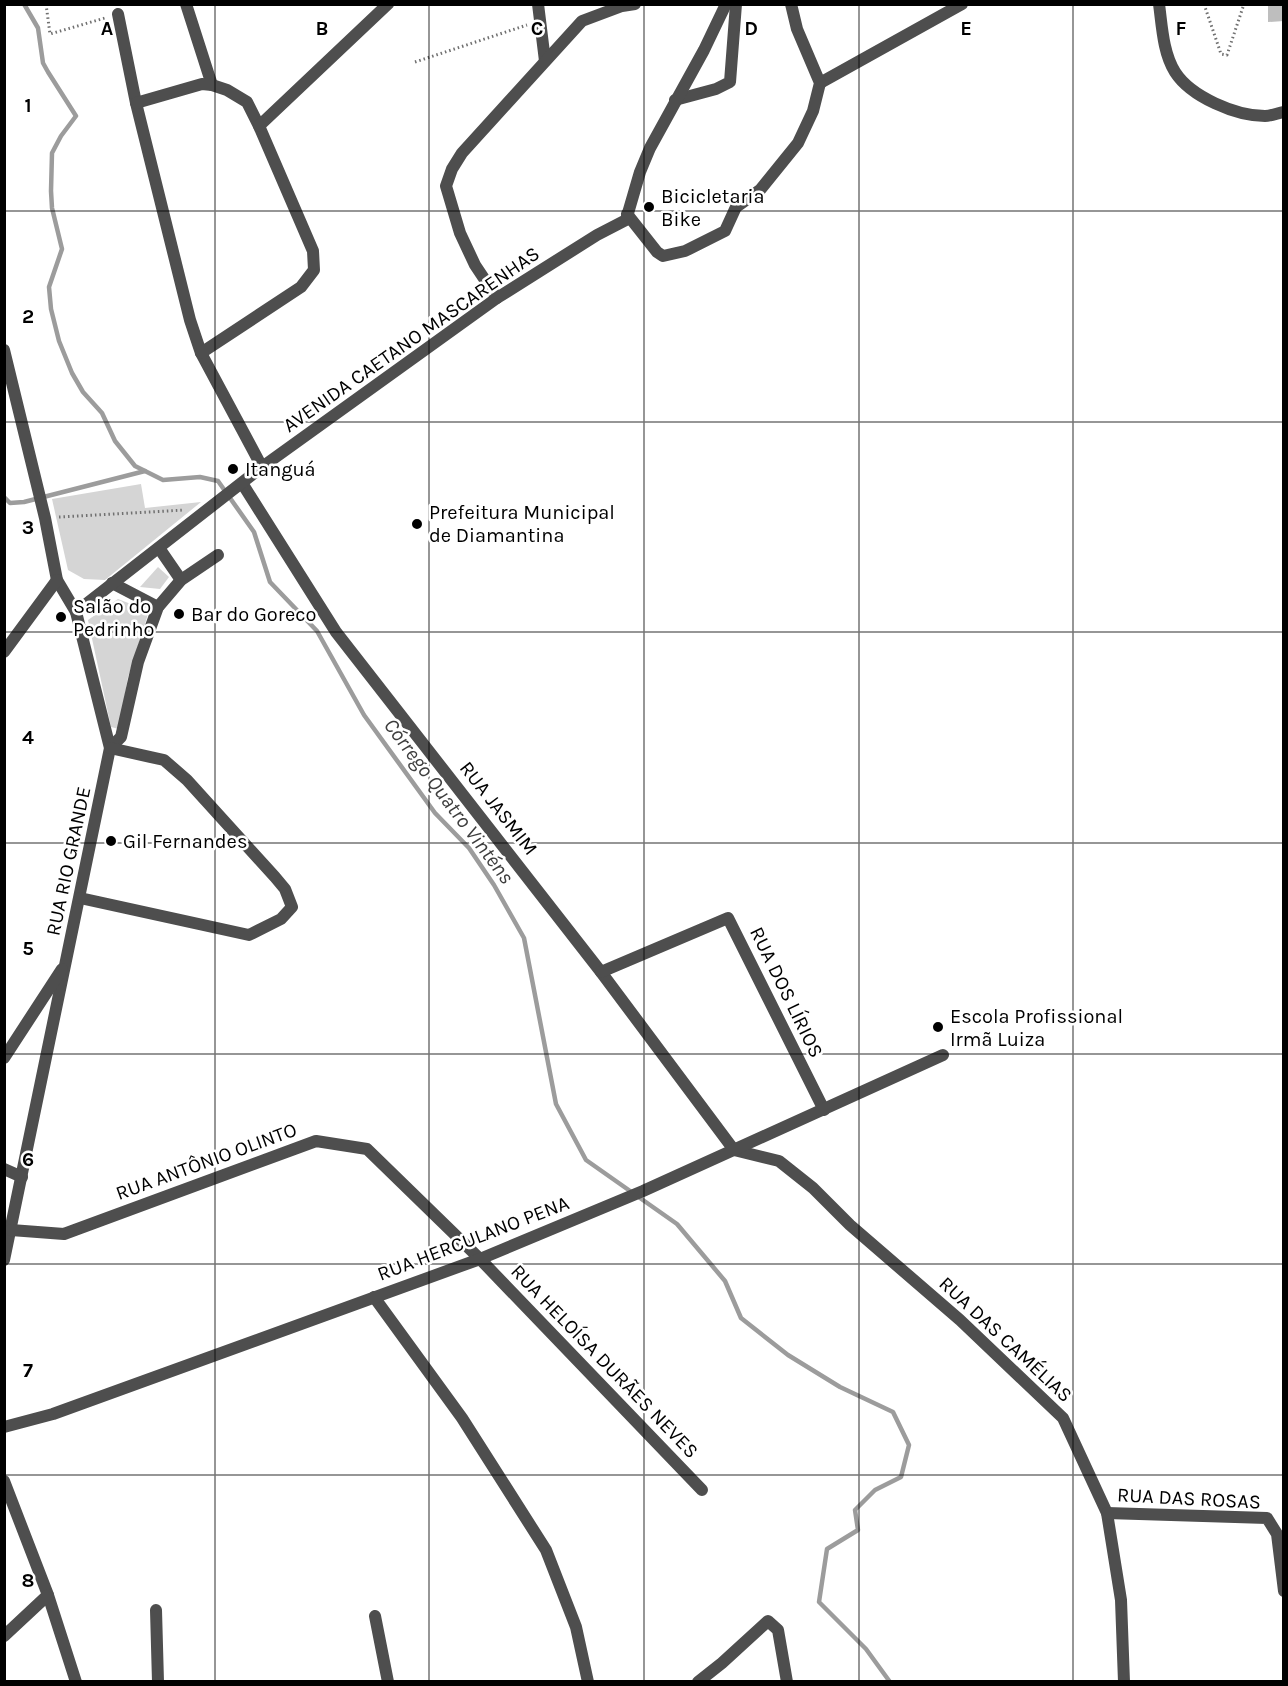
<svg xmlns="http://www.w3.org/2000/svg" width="1288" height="1686" font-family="Karla,sans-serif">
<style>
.green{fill:#d5d5d5}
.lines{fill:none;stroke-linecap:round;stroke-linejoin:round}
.stream{stroke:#9c9c9c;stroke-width:4.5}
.building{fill:#bebebe}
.path{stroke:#707070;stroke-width:3;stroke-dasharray:1.5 3;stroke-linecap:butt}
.street{stroke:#4e4e4e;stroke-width:12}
.grid{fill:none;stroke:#000;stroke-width:1.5;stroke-opacity:0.55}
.poi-dot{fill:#000;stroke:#fff;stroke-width:2}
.labels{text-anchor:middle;stroke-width:5;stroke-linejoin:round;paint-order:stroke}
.poi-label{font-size:20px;fill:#000;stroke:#fff;text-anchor:start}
.street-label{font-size:20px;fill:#000;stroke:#fff}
.water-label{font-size:21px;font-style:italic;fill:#3d3d3d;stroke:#fff}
.grid-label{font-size:20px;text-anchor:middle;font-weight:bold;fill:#000;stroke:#fff;stroke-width:5;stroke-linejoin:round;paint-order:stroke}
</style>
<rect width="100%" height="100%" fill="#fff"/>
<g class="green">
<polygon points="141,484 145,508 201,502 105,580 84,579 68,570 52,499"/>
<polygon points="158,567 169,577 160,589 140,587"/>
<polygon points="118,599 149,611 128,677 119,729 111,727 88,620"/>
</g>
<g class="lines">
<g class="stream">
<polyline points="24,4 38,28 43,63 48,72 76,116 61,136 52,153 51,191 52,208 62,249 49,287 51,309 59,341 72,373 83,392 102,413 115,441 135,466 163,480 200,477 218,481 254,532 270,582 317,631 364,715 435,813 469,848 494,885 524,938 556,1104 586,1160 677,1224 725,1281 741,1318 788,1355 840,1387 893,1412 909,1445 901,1477 875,1490 855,1510 858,1530 827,1549 819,1602 866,1649 890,1682"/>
<polyline points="4,497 10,503 24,502 145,471"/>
</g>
</g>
<polygon class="building" points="1277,5 1284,5 1284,21 1268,22 1268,6"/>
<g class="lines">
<g class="path">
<polyline points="46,4 50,34 105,18"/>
<polyline points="1204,4 1221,54 1227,55 1244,4"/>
<polyline points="415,62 527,25"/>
<polyline points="59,517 184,510"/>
</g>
<g class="street">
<polyline points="186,4 212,85"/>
<polyline points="538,4 545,61"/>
<path d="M1159 4C1162 26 1163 53 1175 72 1191 97 1236 116 1265 116 1271 116 1278 113 1284 112"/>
<polyline points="118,14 136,103 190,320 201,353 262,467"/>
<polyline points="820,83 962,4"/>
<polyline points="675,100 716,89 730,82 736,4"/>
<polyline points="136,103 202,84 212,85 227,90 247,102 259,126 313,251 314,270 301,287 201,353"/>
<polyline points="259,126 388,4"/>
<polyline points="627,214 657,252 663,256 685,251 725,231 736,207 760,190 798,143 813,111 820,83 797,29 791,4"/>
<polyline points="497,298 475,265 460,233 446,186 452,169 462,153 582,21 622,6 635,4"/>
<polyline points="4,350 45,518 57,580 76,612 110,748 4,1260"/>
<polyline points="242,483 336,632 601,972 734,1150 779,1161 813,1188 850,1225 960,1320 1063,1418 1107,1513 1121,1600 1124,1682"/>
<polyline points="159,548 181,580"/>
<polyline points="112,583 158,607"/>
<polyline points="76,612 262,467 497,298 597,235 626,220 640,172 650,148 704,50 726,4"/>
<polyline points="4,652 57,580"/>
<polyline points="110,748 121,737 138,662 158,607 181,580 218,555"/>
<polyline points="80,898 249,935 281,919 292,907 285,889 275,877 187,780 164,760 110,748"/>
<polyline points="601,972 728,918 824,1110"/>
<polyline points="4,1058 62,969"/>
<polyline points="4,1169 22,1177"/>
<polyline points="11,1230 64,1234 316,1141 367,1149 480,1259 702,1490"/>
<polyline points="374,1297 462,1418 546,1550 576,1627 588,1682"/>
<polyline points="4,1427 53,1414 480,1259 643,1191 943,1055"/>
<polyline points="4,1481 48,1595 76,1682"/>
<polyline points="1107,1513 1267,1518 1277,1534 1284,1591"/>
<polyline points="156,1610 158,1682"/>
<polyline points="375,1616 388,1682"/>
<polyline points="4,1636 48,1595"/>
<polyline points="698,1682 722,1663 768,1621 778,1630 787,1682"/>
</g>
</g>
<path class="grid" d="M215 4V1682M429 4V1682M644 4V1682M859 4V1682M1073 4V1682M4 211H1284M4 422H1284M4 632H1284M4 843H1284M4 1054H1284M4 1264H1284M4 1475H1284"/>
<g class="poi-dot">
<circle cx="649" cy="207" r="6"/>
<circle cx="233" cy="469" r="6"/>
<circle cx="417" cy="524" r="6"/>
<circle cx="179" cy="614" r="6"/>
<circle cx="61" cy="617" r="6"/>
<circle cx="111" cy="841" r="6"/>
<circle cx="938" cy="1027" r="6"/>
</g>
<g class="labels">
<g class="poi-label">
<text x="661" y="203">Bicicletaria<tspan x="661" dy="23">Bike</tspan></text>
<text x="245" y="476">Itanguá</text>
<text x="429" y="519">Prefeitura Municipal<tspan x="429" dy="23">de Diamantina</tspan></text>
<text x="73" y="613">Salão do<tspan x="73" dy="23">Pedrinho</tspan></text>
<text x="191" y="621">Bar do Goreco</text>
<text x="123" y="848">Gil Fernandes</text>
<text x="950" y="1023">Escola Profissional<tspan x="950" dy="23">Irmã Luiza</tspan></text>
</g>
<g class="street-label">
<text transform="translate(411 339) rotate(-35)" y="7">AVENIDA CAETANO MASCARENHAS</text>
<text transform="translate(499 808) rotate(52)" y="7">RUA JASMIM</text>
<text transform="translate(68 861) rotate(-78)" y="7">RUA RIO GRANDE</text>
<text transform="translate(787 992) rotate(64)" y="7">RUA DOS LÍRIOS</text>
<text transform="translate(206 1161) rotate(-20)" y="7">RUA ANTÔNIO OLINTO</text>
<text transform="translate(473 1238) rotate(-21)" y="7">RUA HERCULANO PENA</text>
<text transform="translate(1006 1339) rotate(43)" y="7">RUA DAS CAMÉLIAS</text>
<text transform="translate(605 1361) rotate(46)" y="7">RUA HELOÍSA DURÃES NEVES</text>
<text transform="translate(1189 1498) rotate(3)" y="7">RUA DAS ROSAS</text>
</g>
<g class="water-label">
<text transform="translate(449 801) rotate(53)" y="7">Córrego Quatro Vinténs</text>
</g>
</g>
<g class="grid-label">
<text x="107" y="35">A</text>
<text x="322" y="35">B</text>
<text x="537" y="35">C</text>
<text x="751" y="35">D</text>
<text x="966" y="35">E</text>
<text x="1181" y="35">F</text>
<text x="28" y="112">1</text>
<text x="28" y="323">2</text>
<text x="28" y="534">3</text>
<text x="28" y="744">4</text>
<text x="28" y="955">5</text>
<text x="28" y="1166">6</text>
<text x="28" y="1377">7</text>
<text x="28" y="1587">8</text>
</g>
<rect width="1288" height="1686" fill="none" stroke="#000000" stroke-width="12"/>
</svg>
